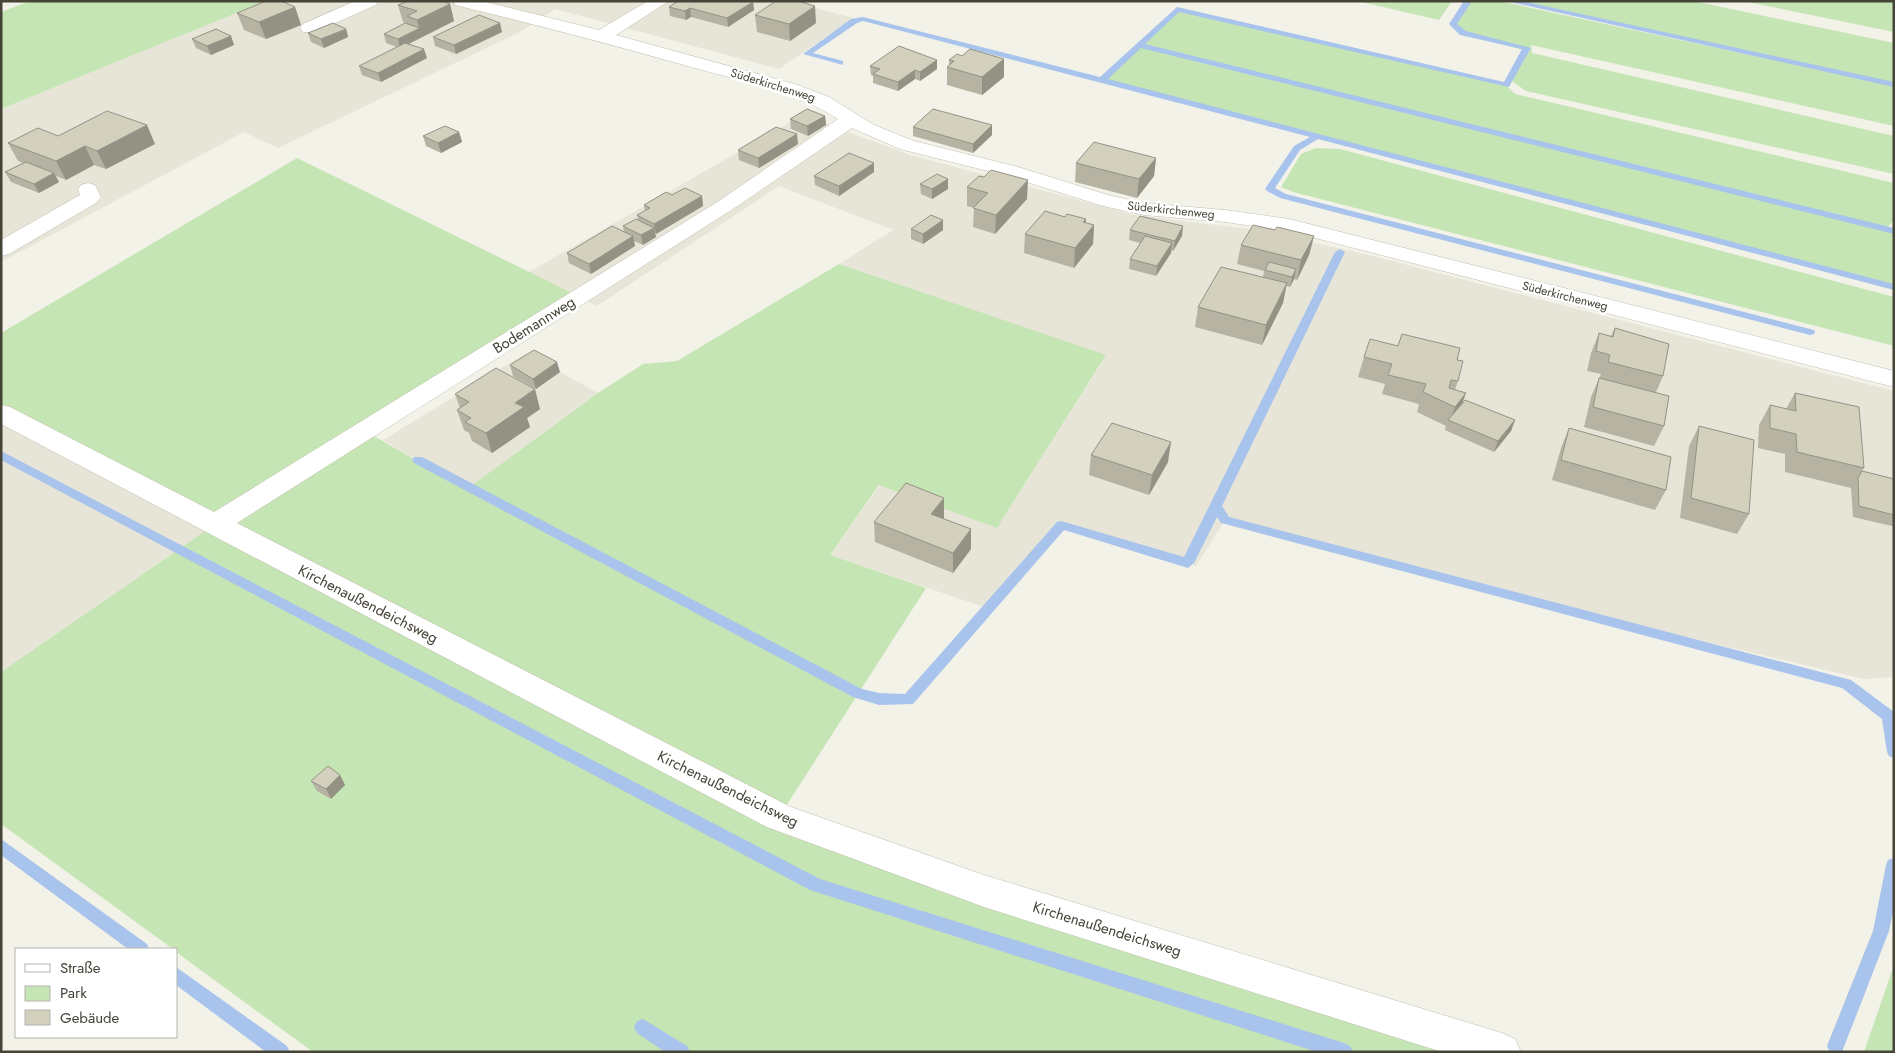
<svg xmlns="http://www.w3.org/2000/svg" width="1895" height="1053" font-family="Jost,sans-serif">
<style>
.residential{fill:#e7e5d7}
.green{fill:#c5e5b4}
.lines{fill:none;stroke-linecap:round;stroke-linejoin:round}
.stream{fill:#a8c3ec;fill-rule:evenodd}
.minor-casing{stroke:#c1beae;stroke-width:1}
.minor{fill:#fff;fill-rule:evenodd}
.wall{fill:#b6b3a3}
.shaded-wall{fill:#949285}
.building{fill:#d4d0be;stroke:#949285}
.labels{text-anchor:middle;stroke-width:5;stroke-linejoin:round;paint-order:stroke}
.far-street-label{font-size:12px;fill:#464337;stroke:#fff}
.street-label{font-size:15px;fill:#464337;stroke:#fff}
</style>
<rect width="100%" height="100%" fill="#f3f2e8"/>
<g class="residential">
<polygon points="266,1 789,1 853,18 779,69 555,9 520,32 278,148 244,132 1,262 1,109"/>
<polygon points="803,115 910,155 1135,215 1258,230 1369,255 1894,391 1894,677 1864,679 1504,594 1225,520 1196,566 1061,525 993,610 830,555 880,485 997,528 1106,356 839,264 893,230 779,186 597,306 529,272"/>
<polygon points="526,353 598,393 467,489 383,440"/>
<polygon points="1,417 214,525 1,672"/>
</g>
<g class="green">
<polygon points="30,1 266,1 1,109 1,12"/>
<polygon points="1357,1 1452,1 1439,20"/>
<polygon points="1468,1 1499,1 1894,86 1894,126 1531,45 1532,53 1894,136 1894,174 1526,91 1509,79 1524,53 1530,52 1463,33 1453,24"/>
<polygon points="1510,1 1693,1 1894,43 1894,85"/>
<polygon points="1743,1 1894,1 1894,32"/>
<polygon points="1177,9 1506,85 1515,94 1894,183 1894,221 1885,229 1894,231 1894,287 1102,80"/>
<polygon points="1316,148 1340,149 1894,297 1894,346 1293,192 1281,187 1301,154"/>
<polygon points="297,158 578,296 365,431 467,489 598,393 643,364 677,361 839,264 1106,355 997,528 879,485 830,555 926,588 779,817 1502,1052 313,1052 176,952 176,949 173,949 1,824 1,672 214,525 1,413 1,333"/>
<polygon points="1894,965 1894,1052 1864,1052"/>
</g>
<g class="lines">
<g class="stream">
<polygon points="1464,1 1472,1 1457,24 1466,31 1531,48 1509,87 1179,12 1145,44 1894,228 1894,234 1141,48 1108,79 1894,284 1894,290 1318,139 1300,150 1275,188 1286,194 1814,330 1815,332 1814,334 1810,335 1280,198 1267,191 1265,189 1294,146 1310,137 863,21 857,23 813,53 843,61 843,65 803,54 851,19 863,17 1100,77 1177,7 1504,82 1522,49 1460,35 1449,24"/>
<polygon points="1506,1 1522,1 1894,82 1894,87"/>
<polygon points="1340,249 1345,252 1222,506 1229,517 1851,680 1894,712 1894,758 1889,756 1887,752 1882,719 1842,688 1225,524 1221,523 1217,517 1194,563 1188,568 1064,530 913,704 879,705 853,697 414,463 412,460 414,457 422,457 862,689 879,693 905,694 1057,522 1061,521 1184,557 1335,252"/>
<polygon points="1,451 820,879 1344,1043 1350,1046 1353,1052 1317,1052 810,890 1,460"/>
<polygon points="1,839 147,944 149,949 128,949 1,855"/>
<polygon points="1894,858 1894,907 1889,931 1842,1052 1830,1052 1827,1046 1873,931 1886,865 1888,860"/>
<polygon points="176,967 287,1046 290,1052 266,1052 176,985"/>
<polygon points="643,1019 687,1046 690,1052 665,1052 637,1033 634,1027 637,1021"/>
</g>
<g class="minor-casing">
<g id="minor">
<polygon points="355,1 378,1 376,5 315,32 303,32 300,28 303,24"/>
<path d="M453 1H482L599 30 648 1H669L616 35 798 85 829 97 874 125 914 141 1018 167 1108 195 1144 203 1225 210 1289 219 1894 371V387L1288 231 1225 222 1144 215 1103 206 1004 175 900 149 852 128 733 209 237 523 791 807 984 875 1502 1033 1515 1039 1521 1052H1442L984 907 767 827 1 424V405L10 407 214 512 719 201 838 119C794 91 742 81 691 67 613 45 534 24 455 5Z"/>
<polygon points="88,183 95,185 101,197 96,203 9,254 1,256 1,240 80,195 78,189 81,185"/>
</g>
</g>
<use href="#minor" class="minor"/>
</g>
<g class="wall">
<polygon points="753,2 754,10 728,27 691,17 686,20 670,16 669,7"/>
<polygon points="450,4 454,21 409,44 427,58 381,82 362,75 359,66 397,47 386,43 384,34 410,25 403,22 398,5"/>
<polygon points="295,7 301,25 266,39 244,30 237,13"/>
<polygon points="755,15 816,23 790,41 757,32"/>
<polygon points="346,29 348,37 324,48 311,42 308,33"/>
<polygon points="502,32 456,54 435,46 433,37"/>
<polygon points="231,36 234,45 211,55 196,48 192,39"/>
<polygon points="962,56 1004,59 1004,77 982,95 947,85 947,67 949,65 949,60"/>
<polygon points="937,60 937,69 920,81 915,79 898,91 873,83 873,76 871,75 870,66"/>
<polygon points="825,116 826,125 808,136 791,129 790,119"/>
<polygon points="913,127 992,135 973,153 913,136"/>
<polygon points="459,132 462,142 441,153 426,146 423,136"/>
<polygon points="58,136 155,144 106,169 94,165 66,180 56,176 59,182 39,193 11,182 5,172 23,163 18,161 8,143"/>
<polygon points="798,144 759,168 739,160 738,150"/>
<polygon points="1156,158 1154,176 1137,198 1075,182 1076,163"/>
<polygon points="874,163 874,172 839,196 815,185 814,176"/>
<polygon points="920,184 948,189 932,199 921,194"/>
<polygon points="967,187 1027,199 995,234 973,227 974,208 967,206"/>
<polygon points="672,195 702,196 703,206 656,234 655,233 656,237 643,245 634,241 635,246 591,274 569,263 567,253 624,232 623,226 638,219 637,215 645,211 644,205"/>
<polygon points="1086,219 1085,223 1094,225 1093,244 1074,268 1024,253 1025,234"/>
<polygon points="943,220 943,230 923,244 911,239 911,229"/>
<polygon points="1130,230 1182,236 1173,251 1171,250 1171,253 1156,276 1129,269 1130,259 1140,243 1129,240"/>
<polygon points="1275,230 1314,236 1309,255 1297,280 1294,279 1290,287 1286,286 1283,303 1262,345 1195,327 1198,307 1263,277 1264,271 1237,264 1241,245"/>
<polygon points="1615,328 1663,376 1656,392 1664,426 1654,446 1584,427 1591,397 1601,374 1587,371 1591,353 1599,333 1611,336"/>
<polygon points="1364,357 1457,360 1458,381 1455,390 1463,401 1515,420 1511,431 1494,452 1445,430 1446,426 1417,412 1419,404 1382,394 1385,384 1358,377"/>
<polygon points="510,365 560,372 536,389 513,376"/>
<polygon points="1795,393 1864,468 1862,471 1894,479 1894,524 1892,526 1853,517 1851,488 1785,472 1785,454 1758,448 1759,425 1770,405 1786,409"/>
<polygon points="455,394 540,409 527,418 530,427 492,453 472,441 469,433 464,430 457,410 460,408"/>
<polygon points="1699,426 1749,514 1737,534 1680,518 1689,446"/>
<polygon points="1569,428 1666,490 1655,510 1552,480 1561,448"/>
<polygon points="1091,455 1168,462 1149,495 1089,475"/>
<polygon points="943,518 971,549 953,573 875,542 874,522 944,518"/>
<polygon points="340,775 345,785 331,799 317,791 311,781"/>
</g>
<g class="shaded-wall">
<polygon points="753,2 754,10 728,27 727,18"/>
<polygon points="450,4 454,21 422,37 417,20"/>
<polygon points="815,6 816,23 790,41 789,24"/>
<polygon points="295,7 301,25 266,39 259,22"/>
<polygon points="690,8 691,17 686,20 685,11"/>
<polygon points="500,23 502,32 456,54 454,45"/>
<polygon points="420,28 422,37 400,48 398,39"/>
<polygon points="346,29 348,37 324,48 321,39"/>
<polygon points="231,36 234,45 211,55 207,46"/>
<polygon points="424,49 427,58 381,82 378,73"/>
<polygon points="1004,59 1004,77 982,95 982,77"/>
<polygon points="937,60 937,69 920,81 920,72"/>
<polygon points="915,70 915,79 898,91 898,82"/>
<polygon points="825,116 826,125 808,136 807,126"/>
<polygon points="147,125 155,144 106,169 97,151"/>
<polygon points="992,125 992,135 973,153 973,144"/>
<polygon points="459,132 462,142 441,153 438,143"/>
<polygon points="797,134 798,144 759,168 758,158"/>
<polygon points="85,146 94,165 66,180 56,161"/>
<polygon points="1156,158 1154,176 1137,198 1139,179"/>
<polygon points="874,163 874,172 839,196 839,186"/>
<polygon points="54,173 59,182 39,193 34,184"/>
<polygon points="948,179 948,189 932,199 932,189"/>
<polygon points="1028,180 1027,199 995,234 996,215"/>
<polygon points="702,196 703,206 656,234 654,224"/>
<polygon points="1086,219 1084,238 1094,225 1093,244 1074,268 1075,248 1083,222"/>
<polygon points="943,220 943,230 923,244 923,234"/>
<polygon points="1183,226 1182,236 1173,251 1175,241"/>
<polygon points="654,228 656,237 643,245 641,235"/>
<polygon points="633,236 635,246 591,274 589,264"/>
<polygon points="1314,236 1309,255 1297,280 1301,260"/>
<polygon points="1172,243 1171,253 1156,276 1157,266"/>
<polygon points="1296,269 1294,279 1290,287 1292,277"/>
<polygon points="1287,283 1283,303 1262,345 1266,325"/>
<polygon points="557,362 560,372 536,389 533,379"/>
<polygon points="535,389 540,409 527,418 530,427 492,453 486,433 515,403"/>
<polygon points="1466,393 1459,413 1450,421 1455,407"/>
<polygon points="1515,420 1511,431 1494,452 1498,441"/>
<polygon points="1171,442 1168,462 1149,495 1152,475"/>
<polygon points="944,498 944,518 931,534 931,514"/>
<polygon points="971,529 971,549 953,573 953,553"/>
<polygon points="340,775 345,785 331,799 326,789"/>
</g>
<g class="building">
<polygon points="266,1 281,1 295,7 259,22 237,13"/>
<polygon points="408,1 442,1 450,4 417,20 407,16 417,11 398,5"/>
<polygon points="678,1 751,1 753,2 727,18 690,8 685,11 669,7"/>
<polygon points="776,1 798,1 815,6 789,24 755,15"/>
<polygon points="479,15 500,23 454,45 433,37"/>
<polygon points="333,23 346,29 321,39 308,33"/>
<polygon points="405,23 420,28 398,39 384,34"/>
<polygon points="216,29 231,36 207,46 192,39"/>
<polygon points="405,43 424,49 378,73 359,66"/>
<polygon points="899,46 937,60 920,72 915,70 898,82 873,74 880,69 870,66"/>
<polygon points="970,49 1004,59 982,77 947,67 954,61 949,60 957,54 962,56"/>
<polygon points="807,109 825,116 807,126 790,119"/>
<polygon points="933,109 992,125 973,144 913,127"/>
<polygon points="107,111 147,125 97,151 85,146 56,161 8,143 38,128 58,136"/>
<polygon points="445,126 459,132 438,143 423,136"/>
<polygon points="776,127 797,134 758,158 738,150"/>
<polygon points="1094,142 1156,158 1139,179 1076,163"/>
<polygon points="849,153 874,163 839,186 814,176"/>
<polygon points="26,162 54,173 34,184 5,172"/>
<polygon points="991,170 1028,180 996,215 973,208 988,193 967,187 979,176 984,177"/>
<polygon points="937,174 948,179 932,189 920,184"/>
<polygon points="685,188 702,196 654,224 637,215 650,208 644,205 666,192 672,195"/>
<polygon points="1045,211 1065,217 1067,214 1086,219 1083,222 1094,225 1075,248 1025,234"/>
<polygon points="931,215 943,220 923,234 911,229"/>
<polygon points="1140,216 1183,226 1175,241 1130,230"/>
<polygon points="636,219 654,228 641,235 623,226"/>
<polygon points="1253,225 1275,230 1277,227 1314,236 1301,260 1241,245"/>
<polygon points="612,226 633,236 589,264 567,253"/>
<polygon points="1145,236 1172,243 1157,266 1130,259"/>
<polygon points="1269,262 1296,269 1292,277 1265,270"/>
<polygon points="1221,267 1287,283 1266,325 1198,307"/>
<polygon points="1615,328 1669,344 1663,376 1608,362 1610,355 1596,351 1599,333 1613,337"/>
<polygon points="1402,334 1460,348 1457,360 1463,361 1458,381 1451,380 1449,388 1466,393 1455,407 1423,392 1426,384 1388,375 1392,364 1364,357 1370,339 1398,346"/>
<polygon points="534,350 557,362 533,379 510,365"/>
<polygon points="496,368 535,389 515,403 524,407 486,433 465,422 471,418 457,410 469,402 455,394"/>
<polygon points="1599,378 1669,396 1664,426 1593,407"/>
<polygon points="1795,393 1859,407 1864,468 1797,452 1796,434 1770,428 1770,405 1796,411"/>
<polygon points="1465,400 1515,420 1498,441 1448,420"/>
<polygon points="1112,423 1171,442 1152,475 1091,455"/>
<polygon points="1699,426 1754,440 1749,514 1691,498"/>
<polygon points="1569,428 1671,457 1666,490 1561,460"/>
<polygon points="1862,471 1894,479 1894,515 1859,506 1858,478"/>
<polygon points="906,483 944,498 931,514 971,529 953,553 874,522"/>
<polygon points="328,766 340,775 326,789 311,781"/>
</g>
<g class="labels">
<g class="far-street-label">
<text transform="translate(773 85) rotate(17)" y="4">Süderkirchenweg</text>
<text transform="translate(1171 210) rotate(6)" y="4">Süderkirchenweg</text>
<text transform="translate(1565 296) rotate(14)" y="4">Süderkirchenweg</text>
</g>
<g class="street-label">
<text transform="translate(534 325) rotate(-32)" y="5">Bodemannweg</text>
<text transform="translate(368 604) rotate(27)" y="5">Kirchenaußendeichsweg</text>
<text transform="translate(728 789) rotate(26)" y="5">Kirchenaußendeichsweg</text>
<text transform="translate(1107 929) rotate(17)" y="5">Kirchenaußendeichsweg</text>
</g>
</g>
<rect width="1895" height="1053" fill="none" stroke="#464337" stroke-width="5"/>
<rect x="15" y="948" width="162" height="90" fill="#ffffff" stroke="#b5b4af"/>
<rect x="25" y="964" width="25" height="8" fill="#ffffff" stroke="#b5b4af"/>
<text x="60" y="973" font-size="15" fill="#464337">Straße</text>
<rect x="25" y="986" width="25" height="15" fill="#c5e5b4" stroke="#b5b4af"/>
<text x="60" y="998" font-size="15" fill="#464337">Park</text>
<rect x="25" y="1010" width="25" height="15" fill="#d4d0be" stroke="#b5b4af"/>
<text x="60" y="1023" font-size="15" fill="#464337">Gebäude</text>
</svg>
